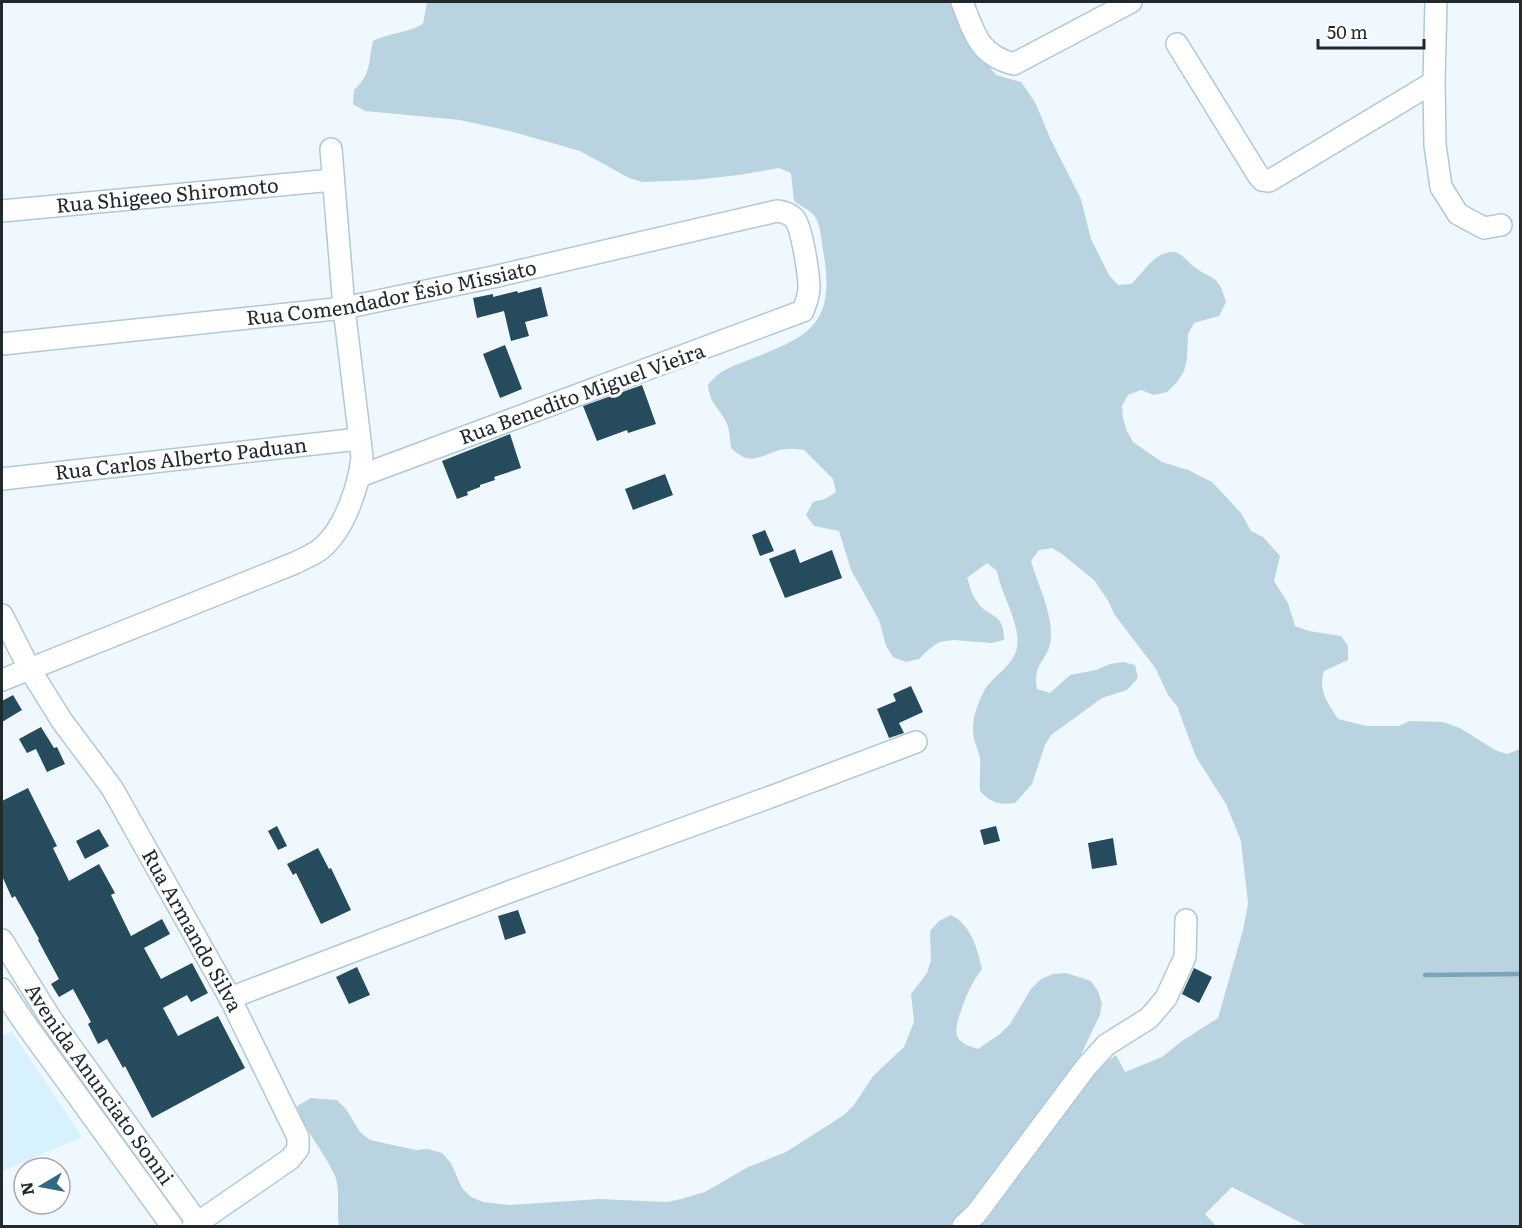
<svg xmlns="http://www.w3.org/2000/svg" width="1522" height="1228" font-family="Literata,serif">
<style>
.built{fill:#d7f1ff}
.green{fill:#bad3e0}
.lines{fill:none;stroke-linecap:round;stroke-linejoin:round}
.stream{stroke:#7ca4b8;stroke-width:4.5}
.building{fill:#254b5c}
.minor-casing{stroke:#b1c9d5;stroke-width:24}
.minor{stroke:#fff;stroke-width:21}
.labels{text-anchor:middle;stroke-width:6;stroke-linejoin:round;paint-order:stroke}
.street-label{font-size:20px;fill:#202a2e;stroke:#fff}
</style>
<rect width="100%" height="100%" fill="#eff8fe"/>
<polygon class="built" points="12,1032 82,1137 2,1171 2,1036"/>
<g class="green">
<path d="M427 2H953L979 53 996 75 1021 82 1035 102 1051 140 1081 199 1091 239 1109 275 1118 285 1131 284C1140 276 1150 260 1161 255 1178 247 1182 256 1193 266 1213 282 1217 271 1226 302L1219 316 1194 323 1188 334 1187 359 1184 371 1177 382 1167 392 1154 395 1141 390 1128 395 1122 406 1123 419 1127 431 1133 442 1162 462 1188 470 1212 482 1241 513 1251 531 1263 537 1280 556 1274 581 1288 603 1295 626 1309 631 1341 636 1348 646V660L1324 671C1318 691 1327 702 1338 719L1366 726H1398L1410 721 1443 722 1460 728 1495 750 1507 754 1520 749V1226H1307L1232 1187 1205 1214 1216 1226H980L988 1218 1101 1065 1116 1055 1125 1072 1162 1057 1182 1041 1218 1018 1243 930 1248 904 1241 841 1226 804 1196 757 1177 706 1168 695 1156 669 1114 614 1109 602 1094 580 1062 554 1052 548 1039 550 1031 561C1038 586 1052 611 1051 637 1050 660 1032 661 1037 689L1050 693 1070 675 1096 670 1110 664 1123 662 1135 665 1138 678 1127 690 1102 698 1051 735 1045 745 1032 784 1015 803C999 805 991 803 980 791 979 781 981 769 980 758 978 749 973 740 973 731 972 718 978 703 984 691 993 675 1014 666 1017 647 1021 625 1001 594 997 571L987 563 967 578C970 585 971 594 976 600 988 620 1004 610 1004 640L992 643 953 640 939 642 928 650 919 659 906 662 893 657 886 646 879 620 851 570 839 531 814 526 806 515 813 502 825 499 836 492 833 479 804 450C796 449 788 448 780 450 758 456 751 467 731 448 730 440 730 432 727 424 720 407 710 406 708 385 720 370 730 367 746 361 801 339 834 330 825 263 823 252 821 227 816 218 812 211 800 206 794 201L791 173 779 168 739 175 694 180 643 182 629 178 580 151 510 131 460 120 365 111 353 104 354 90C372 73 368 62 373 41 389 33 407 33 423 24Z"/>
<path d="M951 915C971 925 977 947 982 969 972 982 966 995 961 1011 953 1033 953 1042 978 1049L1000 1034 1010 1024 1031 989 1041 979 1053 974 1066 973 1091 981 1098 991 1102 1003 1100 1015 1072 1073 955 1226H339C336 1209 341 1193 335 1176 324 1151 305 1132 297 1106L311 1098 337 1100 346 1109 360 1132 370 1140 416 1150 428 1149 442 1153 451 1163 462 1188 471 1197 483 1202 510 1205 599 1199 667 1202 681 1199 705 1192 748 1167 786 1152 844 1115 854 1105 873 1076 904 1047 914 1022 911 994 927 973 931 960 930 931 939 921Z"/>
</g>
<g class="lines">
<polyline class="stream" points="1425,975 1520,974"/>
</g>
<g class="building">
<polygon points="541,287 548,316 525,322 529,336 511,341 504,311 477,318 473,298 493,294 493,297 517,291 518,293"/>
<polygon points="505,345 522,389 500,398 483,354"/>
<polygon points="642,385 656,424 628,433 627,430 597,441 583,406"/>
<polygon points="510,434 521,468 494,477 495,480 480,485 480,487 467,492 468,495 457,499 442,461"/>
<polygon points="665,474 673,495 633,510 625,489"/>
<polygon points="765,530 774,551 760,556 752,535"/>
<polygon points="795,549 800,563 832,550 842,578 785,598 769,559"/>
<polygon points="911,686 923,712 899,723 904,733 889,738 877,709 896,701 893,694"/>
<polygon points="13,695 22,710 2,722 2,701"/>
<polygon points="41,727 54,748 57,747 65,764 47,772 36,749 27,753 19,739"/>
<polygon points="28,788 57,846 53,848 69,881 99,864 115,893 111,895 131,936 162,919 170,934 144,948 161,979 192,963 208,993 191,1002 187,995 163,1008 178,1036 218,1016 245,1068 152,1118 125,1066 123,1068 107,1039 98,1044 88,1024 91,1022 73,989 59,997 51,984 59,979 38,940 39,939 15,896 12,898 2,876 2,801"/>
<polygon points="277,826 287,846 278,850 268,831"/>
<polygon points="996,826 1000,841 984,845 980,830"/>
<polygon points="99,829 109,846 85,859 76,841"/>
<polygon points="1113,838 1117,865 1092,869 1088,843"/>
<polygon points="318,848 329,869 331,868 351,910 321,924 296,873 293,875 287,864"/>
<polygon points="518,910 526,933 505,940 498,916"/>
<polygon points="357,967 370,995 349,1004 336,977"/>
<polygon points="1194,968 1212,977 1199,1003 1182,994"/>
</g>
<g class="lines">
<g class="minor-casing">
<g id="minor">
<path d="M962 2C974 32 978 55 1014 64L1131 2"/>
<polyline points="1177,44 1258,175 1262,180 1269,181 1434,82 1436,2"/>
<polyline points="1434,82 1435,145 1441,187 1458,214 1484,228 1501,225"/>
<path id="s1" d="M2 211 333 180"/>
<path id="s2" d="M2 344 344 308 493 277 777 211C784 212 789 213 794 218 802 227 809 275 809 288 809 296 806 303 803 311L360 476"/>
<path id="s3" d="M2 479 359 439"/>
<path id="s4" d="M2 615 29 668 62 721 112 788 230 998 298 1137V1149L290 1159 193 1226"/>
<path d="M2 680 295 563C304 558 316 554 323 547 345 528 359 485 362 457L344 308 331 149"/>
<path id="s5" d="M2 940 51 1019 200 1226"/>
<polyline points="2,989 24,1022 172,1226"/>
<polyline points="230,998 506,893 773,796 916,742"/>
<polyline points="963,1226 976,1214 1086,1067 1106,1045 1149,1018 1166,998 1185,957 1186,920"/>
</g>
</g>
<use href="#minor" class="minor"/>
</g>
<g class="labels">
<g class="street-label">
<text dy="7" stroke="none"><textPath href="#s1" startOffset="166">Rua Shigeeo Shiromoto</textPath></text>
<text dy="7" stroke="none"><textPath href="#s2" startOffset="393">Rua Comendador Ésio Missiato</textPath></text>
<text transform="translate(582 394) rotate(-20)" y="7">Rua Benedito Miguel Vieira</text>
<text dy="7" stroke="none"><textPath href="#s3" startOffset="180">Rua Carlos Alberto Paduan</textPath></text>
<text dy="7" stroke="none"><textPath href="#s4" startOffset="369">Rua Armando Silva</textPath></text>
<text dy="7" stroke="none"><textPath href="#s5" startOffset="174">Avenida Anunciato Sonni</textPath></text>
</g>
</g>
<rect width="1522" height="1228" fill="none" stroke="#202a2e" stroke-width="6"/>
<g transform="translate(42 1186) rotate(260)"><circle r="28" fill="#ffffff" stroke="#a6aaab" stroke-width="1.5"/>
<path d="M0-4.5L10 22L0 15L-10 22Z" fill="#306982"/>
<text y="-9" font-size="16" font-weight="bold" text-anchor="middle" fill="#202a2e">N</text>
</g>
<path d="M1318 39v9h106v-9" fill="none" stroke="#202a2e" stroke-width="3"/>
<text x="1327" y="39" font-size="18" fill="#202a2e" stroke="#ffffff" stroke-width="4.5" paint-order="stroke">50 m</text>
</svg>
